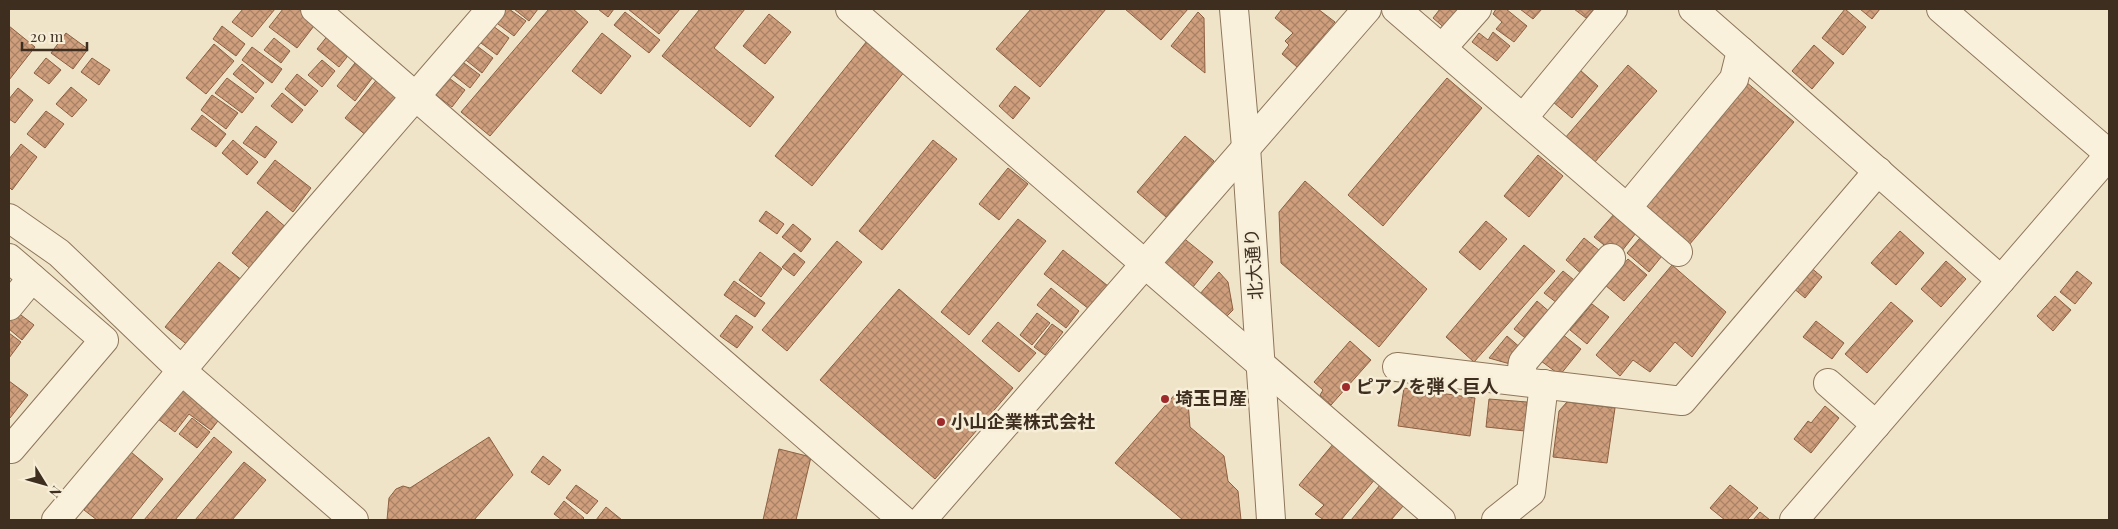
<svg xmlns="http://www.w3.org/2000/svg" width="2118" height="529" font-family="'Playfair Display','Noto Sans JP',serif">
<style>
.building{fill:url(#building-cross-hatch);stroke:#8d5f41}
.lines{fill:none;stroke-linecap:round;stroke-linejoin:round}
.minor-casing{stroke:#8d765c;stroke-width:30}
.minor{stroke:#faf1dc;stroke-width:28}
.poi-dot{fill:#9e2a2b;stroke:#f7eed8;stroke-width:2}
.labels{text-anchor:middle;stroke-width:5;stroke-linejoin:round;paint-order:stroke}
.street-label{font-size:18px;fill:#3d2e20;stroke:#f7eed8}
.poi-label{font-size:18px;font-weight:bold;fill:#3d2e20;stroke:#f7eed8;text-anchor:start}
</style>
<defs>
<pattern id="building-cross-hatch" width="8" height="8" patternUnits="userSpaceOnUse" patternTransform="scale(1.25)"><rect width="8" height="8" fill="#cf9f7d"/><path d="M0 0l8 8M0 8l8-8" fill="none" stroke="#a98266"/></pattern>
</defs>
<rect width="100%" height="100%" fill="#f0e4c8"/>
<g class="building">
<polygon points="243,9 275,9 252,37 232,22"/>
<polygon points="283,9 301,9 317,22 297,48 269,27"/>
<polygon points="504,9 509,9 526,21 514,36 494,21"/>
<polygon points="514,9 538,9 529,21"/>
<polygon points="549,9 573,9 588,22 490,136 461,112"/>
<polygon points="598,9 614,9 608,17"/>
<polygon points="628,9 680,9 659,34"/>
<polygon points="700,9 745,9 714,48 774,97 750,127 662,56"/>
<polygon points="1031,9 1106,9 1040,87 996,49"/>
<polygon points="1125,9 1188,9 1161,40"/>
<polygon points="1282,9 1318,9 1335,22 1297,67 1282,54 1289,45 1285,41 1293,33 1275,18"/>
<polygon points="1440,9 1465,9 1447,30 1433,18"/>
<polygon points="1496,9 1506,9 1527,26 1514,42 1496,29 1502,22 1493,14"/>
<polygon points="1520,9 1542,9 1533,19"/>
<polygon points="1574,9 1594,9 1586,18"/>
<polygon points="1845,9 1866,27 1843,55 1822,38"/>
<polygon points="1860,9 1880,9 1872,19"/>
<polygon points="625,12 660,40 649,53 614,25"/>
<polygon points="1198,12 1204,18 1205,73 1171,46"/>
<polygon points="769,14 791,32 765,64 743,46"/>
<polygon points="489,23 509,38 497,55 477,40"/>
<polygon points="9,26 35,47 9,80"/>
<polygon points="222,26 245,44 236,56 213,39"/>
<polygon points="1493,32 1510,46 1497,61 1472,42 1479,33 1488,40"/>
<polygon points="66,33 88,49 73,69 51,53"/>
<polygon points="602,33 631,56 601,94 572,71"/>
<polygon points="329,34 351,52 339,67 317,49"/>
<polygon points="274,38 290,51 281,63 264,50"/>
<polygon points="867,41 905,71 812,186 775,156"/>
<polygon points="473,43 493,58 482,73 462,57"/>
<polygon points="214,44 234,61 206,94 186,78"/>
<polygon points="1814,45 1834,63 1812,89 1792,71"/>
<polygon points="252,47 282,69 272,83 242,60"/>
<polygon points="46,58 61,70 49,84 34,73"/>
<polygon points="92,58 110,70 99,85 81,72"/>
<polygon points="322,60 335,71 322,87 308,75"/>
<polygon points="460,60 480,75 470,88 451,73"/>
<polygon points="355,63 373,77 355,101 337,86"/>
<polygon points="242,64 264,83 256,93 233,74"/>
<polygon points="1628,65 1657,91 1594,163 1565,138"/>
<polygon points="1580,70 1598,86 1572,118 1553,102"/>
<polygon points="297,74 318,91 305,106 285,89"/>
<polygon points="379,77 401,96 367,136 345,118"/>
<polygon points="227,78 254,98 242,113 215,93"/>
<polygon points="449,78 465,90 452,107 436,95"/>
<polygon points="1447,78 1482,108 1383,226 1348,195"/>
<polygon points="1746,82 1794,122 1689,245 1642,205"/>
<polygon points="1015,86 1030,98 1013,119 999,106"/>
<polygon points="71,87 87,100 72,117 56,104"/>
<polygon points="18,88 33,100 15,123 9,119 9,99"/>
<polygon points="282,93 303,110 292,123 271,106"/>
<polygon points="212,95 238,113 226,129 201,110"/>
<polygon points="46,111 64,124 45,148 27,134"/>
<polygon points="202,115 226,134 216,147 191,129"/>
<polygon points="256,126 277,142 265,158 243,143"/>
<polygon points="1185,136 1214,161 1166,217 1137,192"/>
<polygon points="233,140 258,162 247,175 222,153"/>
<polygon points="933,140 957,159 882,250 859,231"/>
<polygon points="21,144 37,157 12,190 9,187 9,159"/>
<polygon points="1538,155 1563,176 1529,217 1504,196"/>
<polygon points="275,160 311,188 293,212 257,183"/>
<polygon points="1008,168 1028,184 999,220 979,204"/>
<polygon points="1305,181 1427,289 1379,347 1281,263 1279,212"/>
<polygon points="267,211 288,229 253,271 232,253"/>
<polygon points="766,211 784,224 777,234 759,221"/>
<polygon points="1615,213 1636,233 1618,256 1594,237"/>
<polygon points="1018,219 1046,241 969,335 941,312"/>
<polygon points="1486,221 1507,239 1480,270 1459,252"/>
<polygon points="793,224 811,239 801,252 782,237"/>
<polygon points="1900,231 1924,253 1896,285 1871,263"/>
<polygon points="1645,232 1666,251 1649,272 1627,253"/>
<polygon points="1181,236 1213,262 1193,287 1161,260"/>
<polygon points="1584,238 1605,255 1585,277 1566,260"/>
<polygon points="837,241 862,262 787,351 762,330"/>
<polygon points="1524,245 1555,271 1474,362 1446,337"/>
<polygon points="1063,250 1108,286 1089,309 1044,274"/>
<polygon points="760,252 782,269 761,297 739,280"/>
<polygon points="794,253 805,262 794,276 782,267"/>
<polygon points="1628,259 1647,275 1624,301 1605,285"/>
<polygon points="1946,261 1966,279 1941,307 1921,289"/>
<polygon points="219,262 243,281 189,346 165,327"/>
<polygon points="1672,265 1726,312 1692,357 1675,342 1650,372 1633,360 1620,376 1596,355"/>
<polygon points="1809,266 1822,277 1805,298 1792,287"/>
<polygon points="1563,271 1579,284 1561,306 1544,293"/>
<polygon points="2077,271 2092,283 2075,304 2060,292"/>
<polygon points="1219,272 1228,282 1233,310 1225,318 1199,295"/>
<polygon points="734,281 765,303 755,317 724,295"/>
<polygon points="1051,288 1079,311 1066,328 1037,305"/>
<polygon points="899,289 1013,388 935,479 820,380"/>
<polygon points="2055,296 2071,310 2053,331 2037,316"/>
<polygon points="1537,301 1552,314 1529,341 1514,329"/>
<polygon points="1891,302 1913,321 1867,373 1845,354"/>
<polygon points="1592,304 1609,317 1587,344 1570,330"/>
<polygon points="17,312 34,325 22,340 9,329 9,322"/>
<polygon points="1037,313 1050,323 1032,345 1020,335"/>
<polygon points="736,315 753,327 737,348 720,336"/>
<polygon points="1816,321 1844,343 1832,359 1803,337"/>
<polygon points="998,322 1036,353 1019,372 982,341"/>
<polygon points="1052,324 1063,332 1045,355 1034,347"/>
<polygon points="9,333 21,342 9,358"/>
<polygon points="1562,334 1581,349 1560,375 1541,361"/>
<polygon points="1507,336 1522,349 1510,364 1489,358"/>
<polygon points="1350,341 1371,360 1331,405 1320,395 1323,390 1314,382"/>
<polygon points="9,381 28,395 10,418 9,417"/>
<polygon points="182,388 221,417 211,430 189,414 175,432 158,419"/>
<polygon points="1404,388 1475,398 1470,436 1398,426"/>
<polygon points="1177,392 1188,402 1190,427 1224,456 1228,481 1238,491 1241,520 1183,520 1115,463"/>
<polygon points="1489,399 1527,402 1525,431 1486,427"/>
<polygon points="1567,402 1615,408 1607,463 1553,457 1559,411"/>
<polygon points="1825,406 1839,418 1811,453 1794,439 1808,421 1811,423"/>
<polygon points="192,418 210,432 197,448 179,434"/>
<polygon points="214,437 232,452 175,520 144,520"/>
<polygon points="489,437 513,475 474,520 387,520 389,498 396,489 403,486 410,488"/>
<polygon points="1334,443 1376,478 1341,520 1324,520 1315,514 1324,505 1299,485"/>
<polygon points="779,449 811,457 796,520 763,520"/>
<polygon points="131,452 163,479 130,520 97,520 84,510"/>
<polygon points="543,456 561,470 549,485 531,472"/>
<polygon points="244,462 266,480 232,520 195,520"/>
<polygon points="576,485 598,501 587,514 566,498"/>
<polygon points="1380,485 1404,505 1391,520 1351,520"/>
<polygon points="1730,485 1758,508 1747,520 1725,520 1710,508"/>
<polygon points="564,501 584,518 582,520 562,520 554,514"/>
<polygon points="606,507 622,520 596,520"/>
<polygon points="1760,512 1770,520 1753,520"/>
</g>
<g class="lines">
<g class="minor-casing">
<g id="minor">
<polyline points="315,9 903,520"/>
<polyline points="850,9 1441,520"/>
<polyline points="1234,9 1246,147 1271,520"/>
<polyline points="1396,9 1678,252"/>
<polyline points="1941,9 2109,154"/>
<polyline points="1443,47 1477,9"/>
<polyline points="1741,51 2001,280"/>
<polyline points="1523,118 1613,9"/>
<polyline points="1627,208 1734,79 1741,51 1693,9"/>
<polyline points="9,218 59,253 181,370 354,520"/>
<polyline points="9,258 104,340 11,449"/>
<polyline points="9,306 32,278"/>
<polyline points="1397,367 1682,401 1878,171"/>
<polyline points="1520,381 1523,362 1611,258"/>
<polyline points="1828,383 1876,425"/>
<polyline points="56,520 293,238 491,9"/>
<polyline points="922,520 1367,9"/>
<polyline points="1496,520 1531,492 1544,384"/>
<polyline points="1794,520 2109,155"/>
</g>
</g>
<use href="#minor" class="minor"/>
</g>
<g class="poi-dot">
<circle cx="1346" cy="387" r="5"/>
<circle cx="1165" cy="399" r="5"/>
<circle cx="941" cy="422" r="5"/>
</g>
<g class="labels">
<g class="street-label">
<text transform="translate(1254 264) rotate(-94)" y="6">北大通り</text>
</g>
<g class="poi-label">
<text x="1356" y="393">ピアノを弾く巨人</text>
<text x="1175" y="405">埼玉日産</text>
<text x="951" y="428">小山企業株式会社</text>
</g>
</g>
<rect width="2118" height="529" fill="none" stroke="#3d2e20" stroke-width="20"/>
<g transform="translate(45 484) rotate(127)" stroke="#f7eed8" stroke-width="4" paint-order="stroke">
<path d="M0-4L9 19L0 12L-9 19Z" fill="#3d2e20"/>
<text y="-8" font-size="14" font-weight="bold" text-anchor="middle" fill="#3d2e20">N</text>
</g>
<path d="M22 42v8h65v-8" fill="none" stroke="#3d2e20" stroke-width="2.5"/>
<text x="30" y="42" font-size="15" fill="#3d2e20" stroke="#f7eed8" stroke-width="4" paint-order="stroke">20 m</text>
</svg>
